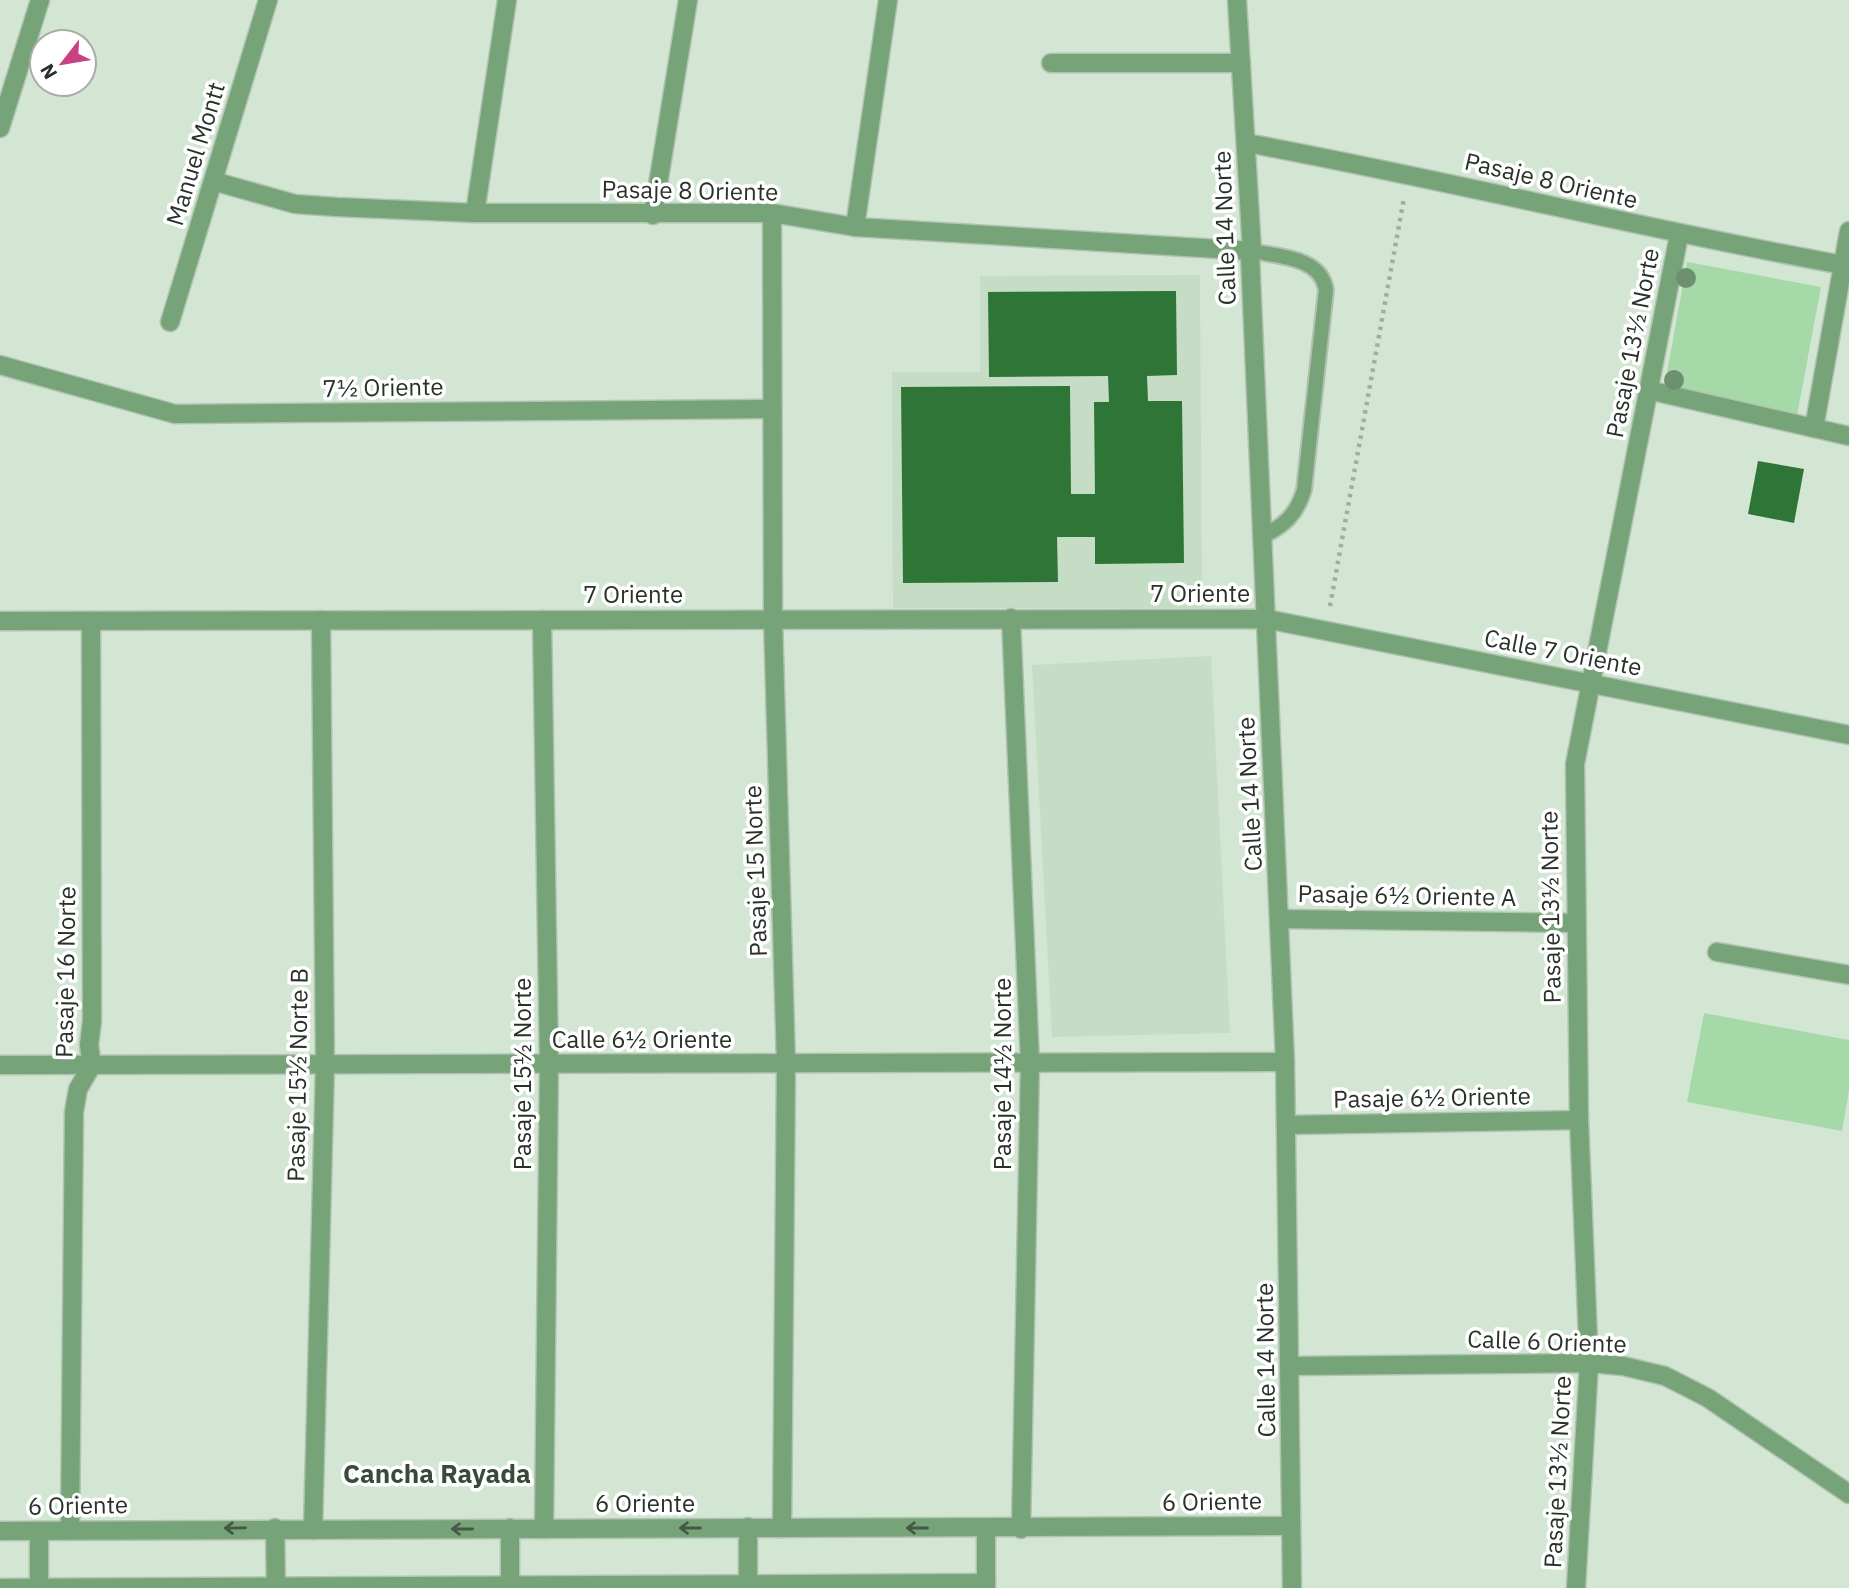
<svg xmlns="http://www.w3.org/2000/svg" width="1849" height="1588" font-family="'IBM Plex Sans',sans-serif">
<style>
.built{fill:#c4ddc4}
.green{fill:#a6d9a8}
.building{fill:#307538}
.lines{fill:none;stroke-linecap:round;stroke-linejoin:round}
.service-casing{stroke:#b1c2b1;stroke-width:18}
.minor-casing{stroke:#b1c2b1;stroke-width:21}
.tertiary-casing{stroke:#b1c2b1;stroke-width:21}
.path{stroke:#9faf9f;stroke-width:4.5;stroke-dasharray:3.5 5;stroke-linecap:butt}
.service{stroke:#76a378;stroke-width:14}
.minor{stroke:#76a378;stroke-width:18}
.tertiary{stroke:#76a378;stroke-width:18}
.tree{fill:#6d9071}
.oneway{stroke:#445945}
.labels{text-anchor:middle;stroke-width:7;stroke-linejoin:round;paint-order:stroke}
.street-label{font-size:24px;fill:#293129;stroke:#fff}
.neighbourhood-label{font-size:26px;font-weight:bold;fill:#3a4a3a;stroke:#fff}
</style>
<rect width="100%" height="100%" fill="#d3e6d3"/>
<g class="built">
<polygon points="1200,275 1202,608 893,608 892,372 980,372 980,276"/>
<polygon points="1211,656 1230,1033 1052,1037 1032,665"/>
</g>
<g class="green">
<polygon points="1687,262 1821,287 1795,426 1663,395"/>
<polygon points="1704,1013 1849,1040 1849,1091 1842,1131 1687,1102"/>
</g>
<g class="building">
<polygon points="1176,291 1177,375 1147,376 1148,401 1182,401 1184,563 1095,564 1095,537 1057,537 1058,582 903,583 901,387 1070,386 1071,494 1095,494 1094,402 1109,402 1108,376 989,377 988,292"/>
<polygon points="1758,461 1804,469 1794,523 1748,514"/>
</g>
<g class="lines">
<g class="service-casing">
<path id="service" d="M1252 251C1280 257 1321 257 1326 290L1304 490C1297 514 1284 526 1263 536"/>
</g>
<g class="minor-casing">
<g id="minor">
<polyline points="1051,63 1241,63"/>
<polyline points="0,128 40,0"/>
<path d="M1247 143C1447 180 1644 229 1843 265"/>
<polyline points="213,181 295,204 337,207 475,213 772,213 855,227 1252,251"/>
<polyline points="475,213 507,0"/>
<polyline points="772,213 773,619 786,1064 782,1528"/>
<polyline points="653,215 688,0"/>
<polyline points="855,227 888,0"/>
<polyline points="170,322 268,0"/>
<polyline points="0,365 175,414 772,409"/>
<polyline points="1648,390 1849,436"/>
<polyline points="1814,428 1849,231"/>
<polyline points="1011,618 1030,1063 1021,1529"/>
<polyline points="542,620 549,1064 544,1529"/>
<polyline points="0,621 1266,619 1849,735"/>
<polyline points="1280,919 1575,923"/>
<polyline points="1717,952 1849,975"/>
<polyline points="0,1065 1285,1062"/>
<polyline points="1286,1125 1579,1120"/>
<polyline points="1291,1366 1589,1363 1623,1366 1665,1376 1708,1398 1849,1494"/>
<polyline points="748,1527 748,1588"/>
<polyline points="275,1528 276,1588"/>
<polyline points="510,1528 510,1588"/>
<polyline points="986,1528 986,1588"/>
<polyline points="70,1530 74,1112 78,1089 92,1065 89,1045 92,1021 91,621"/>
<polyline points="313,1530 325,1065 321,620"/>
<polyline points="0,1531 1291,1526"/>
<polyline points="0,1588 986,1583"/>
<polyline points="39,1588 39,1531"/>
<polyline points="1576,1588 1589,1363 1579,1120 1575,764 1679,235"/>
</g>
</g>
<g class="tertiary-casing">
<polyline id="tertiary" points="1237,0 1252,251 1250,255 1285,1062 1292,1588"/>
</g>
<polyline class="path" points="1330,606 1404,198"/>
<use href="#service" class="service"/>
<use href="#minor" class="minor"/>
<use href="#tertiary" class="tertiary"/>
</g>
<g class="tree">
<circle cx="1686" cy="278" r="10"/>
<circle cx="1674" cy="380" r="10"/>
</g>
<defs><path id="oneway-shaft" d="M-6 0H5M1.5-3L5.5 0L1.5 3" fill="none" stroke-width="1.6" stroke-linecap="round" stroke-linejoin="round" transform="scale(1.75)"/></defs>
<g class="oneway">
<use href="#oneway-shaft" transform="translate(235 1528) rotate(179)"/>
<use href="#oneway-shaft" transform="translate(690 1528) rotate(180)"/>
<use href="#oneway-shaft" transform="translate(917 1528) rotate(180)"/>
<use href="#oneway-shaft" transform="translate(462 1529) rotate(180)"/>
</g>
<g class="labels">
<g class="street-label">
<text transform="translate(196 154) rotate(-73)" y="8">Manuel Montt</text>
<text transform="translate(1551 181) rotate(13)" y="8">Pasaje 8 Oriente</text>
<text transform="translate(690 191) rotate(1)" y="8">Pasaje 8 Oriente</text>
<text transform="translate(1225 228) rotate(-92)" y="8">Calle 14 Norte</text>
<text transform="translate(1633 343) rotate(-79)" y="8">Pasaje 13½ Norte</text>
<text transform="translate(383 388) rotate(-1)" y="8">7½ Oriente</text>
<text x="1200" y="602">7 Oriente</text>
<text x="633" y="603">7 Oriente</text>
<text transform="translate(1563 653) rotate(11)" y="8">Calle 7 Oriente</text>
<text transform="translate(1250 794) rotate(-93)" y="8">Calle 14 Norte</text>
<text transform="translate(756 871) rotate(-92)" y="8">Pasaje 15 Norte</text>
<text transform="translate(1407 896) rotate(1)" y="8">Pasaje 6½ Oriente A</text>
<text transform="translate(1551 907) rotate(-91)" y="8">Pasaje 13½ Norte</text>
<text transform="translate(66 972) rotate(-89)" y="8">Pasaje 16 Norte</text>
<text x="642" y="1048">Calle 6½ Oriente</text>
<text transform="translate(523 1074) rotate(-90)" y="8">Pasaje 15½ Norte</text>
<text transform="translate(1003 1074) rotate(-90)" y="8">Pasaje 14½ Norte</text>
<text transform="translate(298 1075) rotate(-89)" y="8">Pasaje 15½ Norte B</text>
<text transform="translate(1432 1098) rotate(-1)" y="8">Pasaje 6½ Oriente</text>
<text transform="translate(1547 1342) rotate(2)" y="8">Calle 6 Oriente</text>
<text transform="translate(1266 1360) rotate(-91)" y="8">Calle 14 Norte</text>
<text transform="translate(1558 1472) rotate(-87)" y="8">Pasaje 13½ Norte</text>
<text transform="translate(1212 1502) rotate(-1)" y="8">6 Oriente</text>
<text x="645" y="1512">6 Oriente</text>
<text transform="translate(78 1506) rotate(-1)" y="8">6 Oriente</text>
</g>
<g class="neighbourhood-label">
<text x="437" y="1483">Cancha Rayada</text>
</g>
</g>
<g transform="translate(63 63) rotate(239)"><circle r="33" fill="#ffffff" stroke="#a9ada9" stroke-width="2"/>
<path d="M0-5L12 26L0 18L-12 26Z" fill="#c84180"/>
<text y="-10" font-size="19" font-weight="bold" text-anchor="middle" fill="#293129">N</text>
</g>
</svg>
